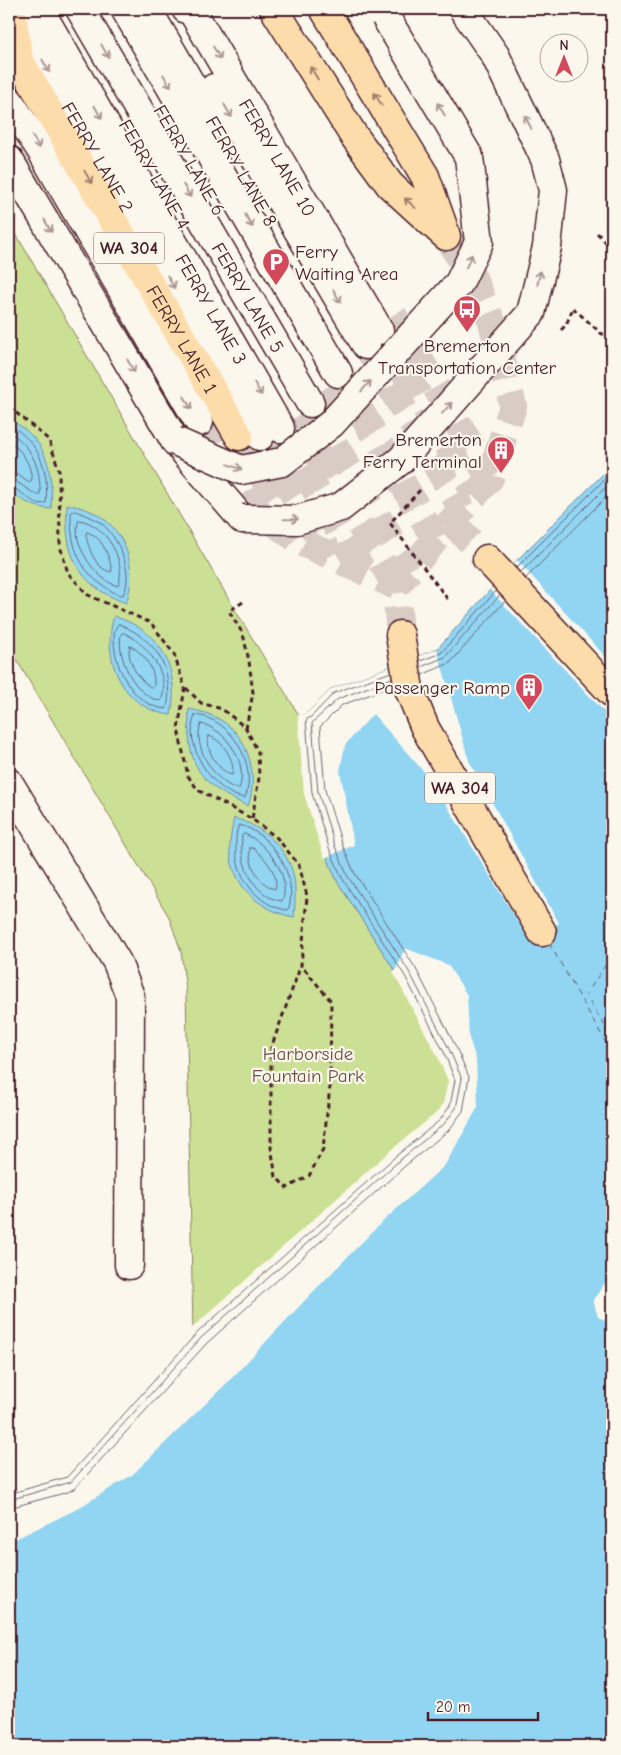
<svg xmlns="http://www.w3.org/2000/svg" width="621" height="1755" font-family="'Comic Neue',sans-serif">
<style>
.green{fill:#cce095;stroke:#8b8060}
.water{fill:#91d5f3;stroke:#758ca3}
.pier{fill:#fbf7ec}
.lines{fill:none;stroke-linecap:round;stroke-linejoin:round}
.shore{stroke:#66687b;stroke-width:1}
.ferry{stroke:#5f5667;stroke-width:1;stroke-dasharray:6 5;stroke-linecap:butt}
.minor-tunnel{stroke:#d8ccc5;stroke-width:28;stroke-dasharray:28 14;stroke-linecap:butt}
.highway-tunnel{stroke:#d8ccc5;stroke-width:28;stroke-dasharray:28 14;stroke-linecap:butt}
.minor-casing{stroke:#4a1f2b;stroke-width:31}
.highway-casing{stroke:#4a1f2b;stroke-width:31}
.path{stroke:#4a1f2b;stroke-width:3;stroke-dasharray:5 4;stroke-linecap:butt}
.minor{stroke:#fbf7ec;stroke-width:28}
.highway{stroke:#fddcac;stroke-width:28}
.minor-bridge-casing{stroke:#4a1f2b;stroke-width:31;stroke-linecap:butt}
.path-bridge{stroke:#4a1f2b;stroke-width:3;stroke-dasharray:5 4;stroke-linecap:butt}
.minor-bridge{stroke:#fbf7ec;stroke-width:28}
.oneway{stroke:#ab9695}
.oneway2{stroke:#a47e6c}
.labels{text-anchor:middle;stroke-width:4.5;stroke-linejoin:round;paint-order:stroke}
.shield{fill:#fbf7ec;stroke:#7f6065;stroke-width:1}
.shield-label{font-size:18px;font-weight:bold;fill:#4a1f2b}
.street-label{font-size:19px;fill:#4a1f2b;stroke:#fbf7ec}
.poi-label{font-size:19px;fill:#4a1f2b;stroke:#fbf7ec;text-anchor:end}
.park-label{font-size:19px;fill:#6a4f46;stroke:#fbf7ec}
</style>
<rect width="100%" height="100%" fill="#fbf7ec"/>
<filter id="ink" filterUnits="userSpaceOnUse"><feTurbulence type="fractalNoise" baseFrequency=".02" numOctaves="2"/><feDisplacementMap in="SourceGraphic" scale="10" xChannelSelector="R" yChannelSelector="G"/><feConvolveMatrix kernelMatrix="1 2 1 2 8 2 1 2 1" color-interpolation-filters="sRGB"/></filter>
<g filter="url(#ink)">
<polygon class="green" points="9,222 234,608 300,717 324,850 337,881 395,971 451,1080 446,1105 193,1330 186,990 181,951 169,917 9,647"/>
<g class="water">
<path d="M9 419C48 440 53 469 51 509 35 508 21 501 9 490Z"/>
<polygon points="612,465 612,1746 9,1746 9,1489 63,1473 437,1116 446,1105 451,1080 395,971 337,881 324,850 300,717 308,712 331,689 437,649 517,560"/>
<path d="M67 504C79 507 93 510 103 518 129 538 137 573 126 603 76 585 64 553 67 504Z"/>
<path d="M114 616C121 619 128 621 135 625 169 644 178 680 171 715 122 709 101 659 114 616Z"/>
<path d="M189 709C225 715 247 735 252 772 253 783 252 796 248 806 197 784 186 763 189 709Z"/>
<path d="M234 818C262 826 288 847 294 878 296 891 295 904 294 917 261 911 234 888 230 853 229 842 232 829 234 818Z"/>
</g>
<g class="pier">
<polygon points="517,560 612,664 612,720 490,590"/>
<polygon points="437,649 469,761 559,923 529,940 432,781 373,714 345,745 340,771 354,845 325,858 322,851 304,794 298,716 299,714 300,716 308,712 331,689"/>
<polygon points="405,948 448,965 467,995 469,1038 476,1060 478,1107 445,1165 380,1224 309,1296 228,1382 132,1475 75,1510 9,1542 9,1487 62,1471 192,1328 391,1150 435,1114 443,1104 448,1081 437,1055 393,972 395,971"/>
<polygon points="610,1276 612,1277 612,1323 598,1317 593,1300"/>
</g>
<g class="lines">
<g class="shore">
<path d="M9 425C40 442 49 469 46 503 33 508 21 488 9 487"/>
<path d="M9 432C32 445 41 469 40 494L38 495C27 491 20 481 9 480"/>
<path d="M9 441C23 452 30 462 32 480L29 482 18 474 9 473"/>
<path d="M75 511C83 514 92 517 100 522 118 536 135 573 123 595 115 595 109 589 102 585 78 568 70 542 71 513Z"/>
<path d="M79 520C105 523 128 562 118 586 96 581 69 541 79 520Z"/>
<path d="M87 532C102 536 109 556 112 570L111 572C96 569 88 549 86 534Z"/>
<polyline points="516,568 612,472"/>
<polyline points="520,573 612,481"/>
<polyline points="526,578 612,491"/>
<path d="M119 624C146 635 166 655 168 685 169 693 169 702 166 709 134 706 115 670 114 641 114 635 114 627 119 624Z"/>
<path d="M124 633C146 642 172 676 161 701 135 697 116 657 121 634Z"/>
<path d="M130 646C144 652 158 673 153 688 141 684 125 660 130 646Z"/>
<polyline points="420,661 441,653 496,591"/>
<polyline points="421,667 445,657 500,595"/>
<polyline points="422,675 450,663 505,601"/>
<path d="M195 715C232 718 258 765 245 798 213 794 182 745 195 715Z"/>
<path d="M201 724C227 729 249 764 239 789 216 785 191 746 201 724Z"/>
<path d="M209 736C223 740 236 761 232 775 219 772 204 749 209 736Z"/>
<path d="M239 825C272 832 300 879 288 910 257 907 234 874 236 844 236 838 236 831 239 825Z"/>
<path d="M245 834C268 844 292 876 282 901 260 899 244 873 242 852 241 847 242 841 242 836Z"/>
<path d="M250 848H253C264 857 280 874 275 889 260 886 247 862 250 848Z"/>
<polyline points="9,1494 67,1477 197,1333 396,1156 440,1120 450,1106 455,1080 444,1052 405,976 342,878 329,848 312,793 306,720 312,716 334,693 391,672"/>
<polyline points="9,1500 71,1482 201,1338 400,1160 444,1124 456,1108 462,1079 449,1049 410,973 347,875 335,846 318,792 312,723 338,699 392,678"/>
<polyline points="9,1508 68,1492 75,1488 207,1343 405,1166 449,1130 463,1111 469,1077 456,1047 416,969 354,872 342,844 325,790 320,727 342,705 393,686"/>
</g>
<g class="ferry">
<polyline points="549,943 612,1053"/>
<polyline points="612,955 586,995 612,1038"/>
</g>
<g class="minor-tunnel">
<polyline points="393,315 490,478"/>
<polyline points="383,336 476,494"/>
<polyline points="369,350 462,509"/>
<polyline points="338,373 435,539"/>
<polyline points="324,389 347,428"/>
<polyline points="313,409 409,570"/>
<polyline points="296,417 396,586"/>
<polyline points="199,422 247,503 301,542"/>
<polyline points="282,432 362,570"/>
<polyline points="260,436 330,556"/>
</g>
<g class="highway-tunnel">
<polyline points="239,436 301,542 396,586"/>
<polyline points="451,521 487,559"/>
<polyline points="400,635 396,586 448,525 490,478 513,406 492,322 473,278 446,236"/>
</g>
<g class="minor-casing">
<g id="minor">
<path id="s1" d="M12 9 260 436"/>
<path id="s2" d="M39 9 280 428"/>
<path id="s3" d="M80 9 310 403"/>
<polyline points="125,9 338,373"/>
<polyline points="147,9 214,124"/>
<path id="s4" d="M186 9 192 11 379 330"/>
<polyline points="214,88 366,345"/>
<polyline points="9,101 41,150 199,422"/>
<polyline points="9,160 175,441 242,519"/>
<polyline points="9,783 117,962 130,996 129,1265"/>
</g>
</g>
<g class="highway-casing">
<g id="highway">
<path id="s5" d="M11 9 19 60 239 436"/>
<polyline points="274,9 354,136 390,185 446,236"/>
<polyline points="324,9 425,176 445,232"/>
<polyline points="487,559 612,693"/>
<polyline points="400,635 409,689 425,728 542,932"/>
</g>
</g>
<g class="path">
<polyline points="597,233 612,248"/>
<polyline points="573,308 602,334 612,334"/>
<polyline points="9,407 49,440 59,470 60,546 68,573 88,595 151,623 174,654 185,688 178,729 188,776 198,790 252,819 277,838 299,865 307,896 301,965 271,1048 271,1147 276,1177 287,1188 309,1176 323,1149 330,1086 331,1001 301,965"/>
<polyline points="243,602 229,611 243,634 249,661 253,693 246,728"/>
<polyline points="186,688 201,703 222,709 246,728 258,752 259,778 252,819"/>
</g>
<use href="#minor" class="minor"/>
<use href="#highway" class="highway"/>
<g class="minor-bridge-casing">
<g id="minor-bridge">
<polyline points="175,441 241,470 282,462 331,424 459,283 479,242 469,157 385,16"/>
<polyline points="242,519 297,520 341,507 401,460 531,313 547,247 553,190 545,159 495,55 463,9"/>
</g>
</g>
<g class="path-bridge">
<polyline points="561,330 566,325 573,308"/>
<polyline points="420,490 390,523 449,601"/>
</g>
<use href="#minor-bridge" class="minor-bridge"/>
</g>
<defs><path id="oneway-shaft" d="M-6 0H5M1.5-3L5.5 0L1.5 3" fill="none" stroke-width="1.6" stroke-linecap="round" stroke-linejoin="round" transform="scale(1.25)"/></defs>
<g class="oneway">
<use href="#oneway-shaft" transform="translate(105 51) rotate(60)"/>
<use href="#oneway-shaft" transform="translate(217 53) rotate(59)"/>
<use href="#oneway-shaft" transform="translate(46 66) rotate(60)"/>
<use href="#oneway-shaft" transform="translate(167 81) rotate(60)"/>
<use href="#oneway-shaft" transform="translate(441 109) rotate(-121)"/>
<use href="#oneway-shaft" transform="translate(228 111) rotate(60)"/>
<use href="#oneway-shaft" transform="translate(98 112) rotate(60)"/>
<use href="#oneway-shaft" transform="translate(528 122) rotate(-116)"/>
<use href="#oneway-shaft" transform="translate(36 142) rotate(57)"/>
<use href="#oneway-shaft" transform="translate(187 191) rotate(60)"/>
<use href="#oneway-shaft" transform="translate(249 221) rotate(60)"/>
<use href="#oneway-shaft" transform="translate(48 226) rotate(60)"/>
<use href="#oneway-shaft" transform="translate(469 261) rotate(-65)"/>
<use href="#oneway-shaft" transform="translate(539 278) rotate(-77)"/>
<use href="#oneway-shaft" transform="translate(171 282) rotate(60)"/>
<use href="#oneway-shaft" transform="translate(337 296) rotate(60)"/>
<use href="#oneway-shaft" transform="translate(131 366) rotate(60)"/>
<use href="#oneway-shaft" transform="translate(366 386) rotate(-48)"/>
<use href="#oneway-shaft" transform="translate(258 389) rotate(60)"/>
<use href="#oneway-shaft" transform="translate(188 403) rotate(60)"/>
<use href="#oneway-shaft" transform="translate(447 408) rotate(-49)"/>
<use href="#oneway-shaft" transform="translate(235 467) rotate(20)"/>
<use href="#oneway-shaft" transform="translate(291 519) rotate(-1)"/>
</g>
<g class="oneway2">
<use href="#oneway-shaft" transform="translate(314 73) rotate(-122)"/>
<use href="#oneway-shaft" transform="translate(378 99) rotate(-121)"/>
<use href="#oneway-shaft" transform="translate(88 177) rotate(60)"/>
<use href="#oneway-shaft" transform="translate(410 203) rotate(-138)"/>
</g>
</g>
<defs>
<g id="parking-pin" transform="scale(1.4375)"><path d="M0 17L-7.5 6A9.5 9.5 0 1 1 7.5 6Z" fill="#d1495b" stroke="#fbf7ec"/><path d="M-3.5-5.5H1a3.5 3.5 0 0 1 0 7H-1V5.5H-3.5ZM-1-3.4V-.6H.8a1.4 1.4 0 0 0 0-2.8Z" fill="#fff"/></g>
<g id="bus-pin" transform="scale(1.4375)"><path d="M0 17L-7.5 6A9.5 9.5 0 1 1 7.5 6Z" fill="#d1495b" stroke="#fbf7ec"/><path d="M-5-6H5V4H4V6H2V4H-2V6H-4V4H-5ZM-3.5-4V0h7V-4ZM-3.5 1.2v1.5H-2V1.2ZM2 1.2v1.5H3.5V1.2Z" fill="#fff"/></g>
<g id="building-pin" transform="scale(1.4375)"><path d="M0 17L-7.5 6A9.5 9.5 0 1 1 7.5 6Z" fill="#d1495b" stroke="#fbf7ec"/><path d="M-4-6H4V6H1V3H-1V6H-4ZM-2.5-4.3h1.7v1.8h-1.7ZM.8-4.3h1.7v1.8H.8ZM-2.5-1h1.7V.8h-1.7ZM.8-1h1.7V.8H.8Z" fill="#fff"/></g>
</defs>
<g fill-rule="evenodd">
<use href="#parking-pin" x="276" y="262"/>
<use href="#bus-pin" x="467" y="309"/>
<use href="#building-pin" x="501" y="450"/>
<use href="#building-pin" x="529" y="687"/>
</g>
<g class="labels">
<g class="shield">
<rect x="94" y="232.5" width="70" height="31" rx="4"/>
<rect x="425" y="772.5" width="70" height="31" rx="4"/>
</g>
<g class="shield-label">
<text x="129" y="254">WA 304</text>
<text x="460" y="794">WA 304</text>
</g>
<g class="street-label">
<text dy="7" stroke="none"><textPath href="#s1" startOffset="171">FERRY LANE 2</textPath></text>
<text dy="7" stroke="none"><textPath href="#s4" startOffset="176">FERRY LANE 10</textPath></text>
<text transform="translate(190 160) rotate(60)" y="7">FERRY LANE 6</text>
<text transform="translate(242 171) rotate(60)" y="7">FERRY LANE 8</text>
<text transform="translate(155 174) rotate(60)" y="7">FERRY LANE 4</text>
<text dy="7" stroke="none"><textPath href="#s3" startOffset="334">FERRY LANE 5</textPath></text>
<text dy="7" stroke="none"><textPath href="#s2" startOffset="346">FERRY LANE 3</textPath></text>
<text dy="7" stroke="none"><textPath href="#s5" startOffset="375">FERRY LANE 1</textPath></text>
</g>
<g class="poi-label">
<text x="295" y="258" text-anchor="start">Ferry<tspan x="295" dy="22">Waiting Area</tspan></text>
<text x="467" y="352" text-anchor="middle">Bremerton<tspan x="467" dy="22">Transportation Center</tspan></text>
<text x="482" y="446">Bremerton<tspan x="482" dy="22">Ferry Terminal</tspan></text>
<text x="510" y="694">Passenger Ramp</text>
</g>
<g class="park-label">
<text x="308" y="1060">Harborside<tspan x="308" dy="22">Fountain Park</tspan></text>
</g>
</g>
<rect width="621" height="1755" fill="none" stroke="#fbf7ec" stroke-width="30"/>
<rect x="15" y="15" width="591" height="1725" fill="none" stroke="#4a1f2b" stroke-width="2" filter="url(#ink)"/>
<g transform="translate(564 58)"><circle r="24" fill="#fbf7ec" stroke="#b4a19f"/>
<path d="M0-4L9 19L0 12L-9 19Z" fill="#d1495b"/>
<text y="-8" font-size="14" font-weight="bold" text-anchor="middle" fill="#4a1f2b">N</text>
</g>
<path d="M428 1712v8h110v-8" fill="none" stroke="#4a1f2b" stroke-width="2.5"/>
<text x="436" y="1712" font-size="15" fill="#4a1f2b" stroke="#fbf7ec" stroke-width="4" paint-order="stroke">20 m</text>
</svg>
